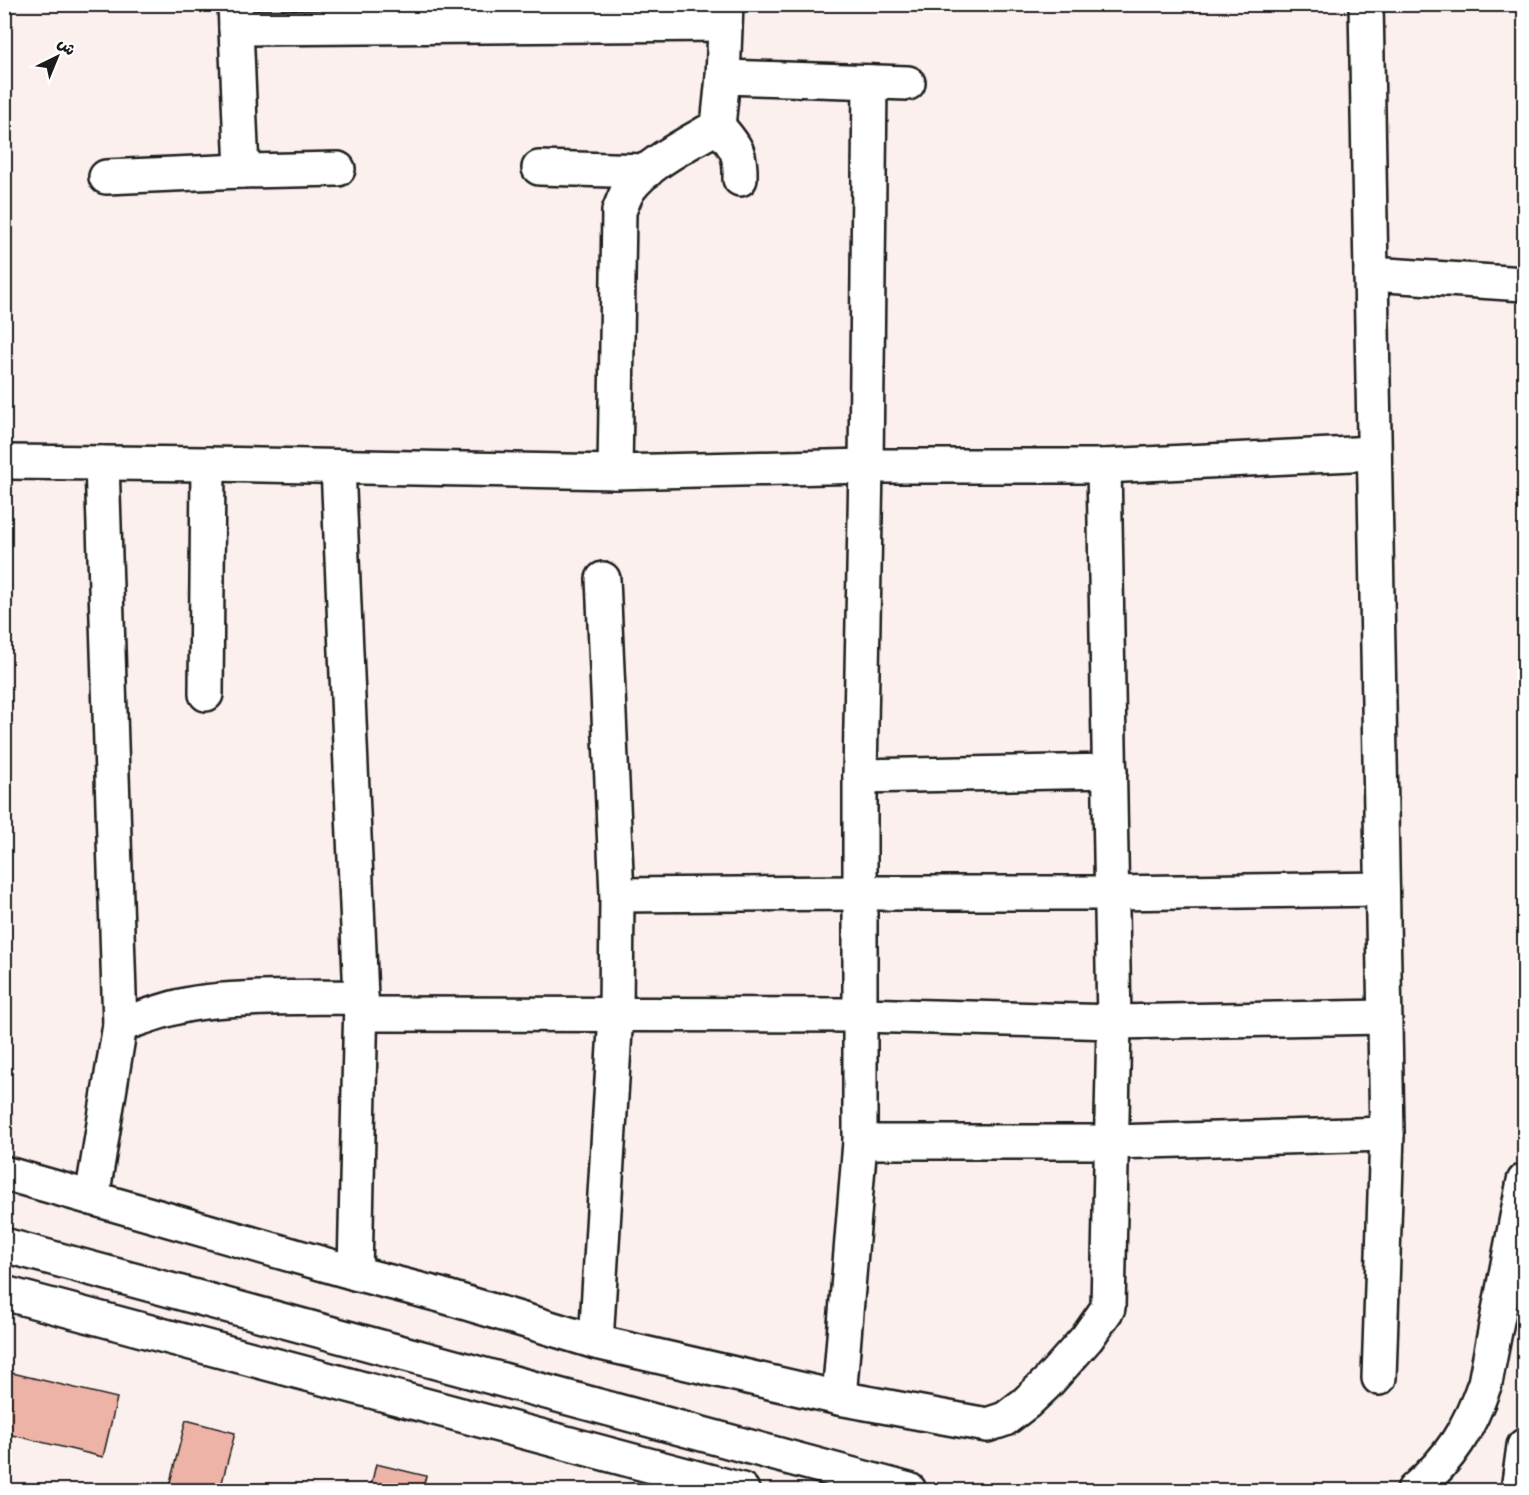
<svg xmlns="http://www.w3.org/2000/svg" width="1529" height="1495" font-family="'Gochi Hand','Playpen Sans Arabic',sans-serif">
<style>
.building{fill:#ecb3a6;stroke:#1c1c1c;stroke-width:1.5}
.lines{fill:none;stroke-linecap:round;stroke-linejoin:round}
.minor-casing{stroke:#1c1c1c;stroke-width:38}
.primary-casing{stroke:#1c1c1c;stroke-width:38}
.minor{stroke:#fff;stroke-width:33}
.primary{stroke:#fff;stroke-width:33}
</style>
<rect width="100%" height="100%" fill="#fbf0ed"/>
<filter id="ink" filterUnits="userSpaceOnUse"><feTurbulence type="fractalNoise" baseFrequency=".0167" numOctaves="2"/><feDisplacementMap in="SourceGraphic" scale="12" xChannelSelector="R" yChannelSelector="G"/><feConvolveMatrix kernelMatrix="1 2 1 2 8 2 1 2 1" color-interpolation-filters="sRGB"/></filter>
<g filter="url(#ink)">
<g class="building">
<polygon points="4,1371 117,1398 103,1457 4,1433"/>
<polygon points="186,1420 235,1433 220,1490 168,1490"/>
<polygon points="376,1464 426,1476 422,1490 370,1490"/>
</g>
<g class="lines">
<g class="minor-casing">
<g id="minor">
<polyline points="235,4 242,171"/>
<polyline points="1366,4 1387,1134 1379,1378"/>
<polyline points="236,28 725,24"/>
<polyline points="723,77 908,83"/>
<path d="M718 126C735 146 741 151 740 179"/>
<polyline points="539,168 647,171"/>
<polyline points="106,177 242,171 338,169"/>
<polyline points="1371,274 1524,284"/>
<polyline points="4,462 208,464 615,472 866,466 1104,466 1374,453"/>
<polyline points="338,467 361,997 355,1273 440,1295 596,1342 839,1398 860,1142 860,776 866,466 870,82"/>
<path d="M615 472 619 211C622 204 625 195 629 189 649 162 689 143 718 126L723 77 726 4"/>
<polyline points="206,694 208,464"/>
<polyline points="860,776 1110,771"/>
<polyline points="617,895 860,893 1112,893 1382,889"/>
<polyline points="361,1014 860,1015 1114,1022 1384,1017"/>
<path d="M120 1025C148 1016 176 1005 204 1002 256 996 309 998 361 997"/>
<polyline points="860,1142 1112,1142 1387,1134"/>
<polyline points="4,1173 355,1273"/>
<polyline points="92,1198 120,1025 102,463"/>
<polyline points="596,1342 616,1014 617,895 603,579"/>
<polyline points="839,1398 987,1425 1005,1419 1026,1403 1047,1383 1087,1338 1108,1308 1114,1022 1104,466"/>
</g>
</g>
<g class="primary-casing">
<g id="primary">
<polyline points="4,1245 909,1490"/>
<polyline points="4,1293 742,1490"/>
<path d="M1414 1490C1451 1458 1469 1429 1485 1383L1524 1181"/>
<polyline points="1518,1490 1524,1446"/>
</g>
</g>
<use href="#minor" class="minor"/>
<use href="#primary" class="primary"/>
</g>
</g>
<rect width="1529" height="1495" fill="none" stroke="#fff" stroke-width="24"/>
<rect x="12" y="12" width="1505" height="1471" fill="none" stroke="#1c1c1c" stroke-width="2" filter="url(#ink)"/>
<g transform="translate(57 57) rotate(43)" stroke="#ffffff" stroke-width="4.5" paint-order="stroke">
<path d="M0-4.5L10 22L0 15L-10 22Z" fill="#1c1c1c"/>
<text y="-9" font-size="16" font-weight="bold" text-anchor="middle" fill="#1c1c1c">ش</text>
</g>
</svg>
